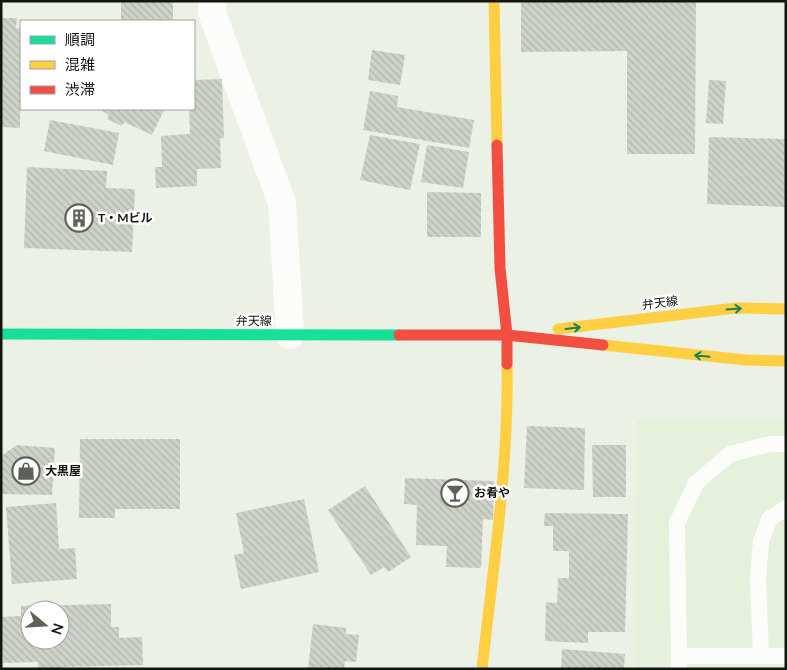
<svg xmlns="http://www.w3.org/2000/svg" width="787" height="670" font-family="Lato,'Noto Sans JP',sans-serif">
<style>
.built{fill:#e5f1db}
.building{fill:url(#building-back-hatch);fill-rule:evenodd}
.lines{fill:none;stroke-linecap:round;stroke-linejoin:round}
.lane{stroke:#fcfdfb;stroke-width:16}
.street{stroke:#fcfdfb;stroke-width:28}
.fast{stroke:#16e098;stroke-width:11}
.slow{stroke:#ffcf43;stroke-width:11}
.jam{stroke:#f24e42;stroke-width:11}
.oneway{stroke:#14855a}
.labels{text-anchor:middle;stroke-width:5;stroke-linejoin:round;paint-order:stroke}
.poi-label{font-size:12px;font-weight:bold;fill:#12160e;stroke:#fff;text-anchor:start}
.street-label{font-size:12px;fill:#12160e;stroke:#fff}
</style>
<defs>
<pattern id="building-back-hatch" width="6" height="6" patternUnits="userSpaceOnUse" patternTransform="scale(1.25)"><rect width="6" height="6" fill="#ced3c9"/><path d="M-1 5l2 2M0 0l6 6M5-1l2 2" fill="none" stroke="#b0b4ab"/></pattern>
</defs>
<rect width="100%" height="100%" fill="#ebf1e5"/>
<polygon class="built" points="637,420 786,420 786,669 636,669"/>
<g class="building">
<rect x="121" y="1" width="52" height="20"/>
<polygon points="521,1 696,1 695,154 627,154 627,51 521,52"/>
<polygon points="1,18 17,18 16,28 21,28 20,128 1,127"/>
<polygon points="372,50 405,55 400,85 368,80"/>
<polygon points="222,79 224,138 220,138 221,168 197,169 197,186 156,188 155,167 162,167 161,136 190,134 189,109 194,109 194,80"/>
<polygon points="709,80 726,81 723,124 706,123"/>
<polygon points="370,91 398,96 397,107 474,120 469,148 363,130"/>
<polygon points="101,109 162,109 164,110 152,135 124,122 122,126 107,119 109,115 101,110"/>
<polygon points="50,120 119,133 113,165 44,151"/>
<polygon points="370,135 420,144 410,190 360,180"/>
<polygon points="709,137 786,139 786,207 707,204"/>
<polygon points="427,145 469,152 463,188 421,182"/>
<polygon points="27,167 107,171 106,188 135,189 132,252 24,248"/>
<polygon points="427,192 481,193 481,237 427,237"/>
<polygon points="527,426 585,428 584,490 524,488"/>
<polygon points="80,439 180,439 180,509 115,509 115,518 79,518"/>
<polygon points="17,445 55,448 52,495 1,494 1,456"/>
<polygon points="592,445 626,445 626,497 593,497"/>
<polygon points="405,478 494,481 493,520 483,519 481,568 446,567 447,546 416,545 417,505 404,504"/>
<polygon points="365,486 411,557 388,572 384,567 371,575 328,510"/>
<polygon points="304,499 319,572 241,589 234,555 244,553 236,513"/>
<polygon points="56,503 59,549 75,548 77,579 12,584 6,507"/>
<polygon points="545,513 628,514 625,632 588,632 588,643 545,641 546,602 557,603 558,578 569,578 569,551 553,551 553,526 544,526"/>
<path d="M111 604V627H119V638L142 637 143 665 63 667V669H38V662L3 663 2 617 21 616V606ZM30 610H60V640H30Z"/>
<polygon points="313,624 346,628 346,634 359,635 356,662 345,661 344,669 308,669"/>
<polygon points="562,649 625,654 624,669 561,669"/>
</g>
<g class="lines">
<g class="lane">
<polyline points="679,656 786,656"/>
<polyline points="761,656 758,578 761,542 769,519 786,508"/>
<polyline points="679,669 677,523 696,483 730,454 770,444 786,444"/>
</g>
<polyline class="street" points="213,1 212,13 282,203 290,335"/>
<polyline class="fast" points="1,334 399,335"/>
<g class="slow">
<polyline points="494,1 497,145"/>
<polyline points="558,329 736,308 786,309"/>
<polyline points="603,345 746,360 786,361"/>
<path d="M482 669C493 568 509 466 507 364"/>
</g>
<g class="jam">
<polyline points="497,145 500,268 507,335 507,364"/>
<polyline points="399,335 507,335 603,345"/>
</g>
</g>
<defs><path id="oneway-shaft" d="M-6 0H5M1.5-3L5.5 0L1.5 3" fill="none" stroke-width="1.6" stroke-linecap="round" stroke-linejoin="round" transform="scale(1.25)"/></defs>
<g class="oneway">
<use href="#oneway-shaft" transform="translate(734 309) rotate(-4)"/>
<use href="#oneway-shaft" transform="translate(573 328) rotate(-7)"/>
<use href="#oneway-shaft" transform="translate(702 356) rotate(-174)"/>
</g>
<defs>
<g id="building-ring" transform="scale(1.4375)"><circle r="9.5" fill="#fff" stroke="#5e6359" stroke-width="1.5"/><path d="M-4-6H4V6H1V3H-1V6H-4ZM-2.5-4.3h1.7v1.8h-1.7ZM.8-4.3h1.7v1.8H.8ZM-2.5-1h1.7V.8h-1.7ZM.8-1h1.7V.8H.8Z" fill="#5e6359"/></g>
<g id="shop-ring" transform="scale(1.4375)"><circle r="9.5" fill="#fff" stroke="#5e6359" stroke-width="1.5"/><path d="M-5-2.5h2.3a2.7 3.5 0 0 1 5.4 0H5L5.5 6h-11ZM-1.5-2.5h3a1.5 2.3 0 0 0-3 0Z" fill="#5e6359"/></g>
<g id="bar-ring" transform="scale(1.4375)"><circle r="9.5" fill="#fff" stroke="#5e6359" stroke-width="1.5"/><path d="M-6-5H6L.8 .8V4.5H3.5V6h-7V4.5H-.8V.8Z" fill="#5e6359"/></g>
</defs>
<g fill-rule="evenodd">
<use href="#building-ring" x="79" y="218"/>
<use href="#shop-ring" x="26" y="471"/>
<use href="#bar-ring" x="455" y="493"/>
</g>
<g class="labels">
<g class="poi-label">
<text x="98" y="222">T・Mビル</text>
<text x="45" y="475">大黒屋</text>
<text x="474" y="497">お肴や</text>
</g>
<g class="street-label">
<text transform="translate(660 303) rotate(-7)" y="4">弁天線</text>
<text x="254" y="325">弁天線</text>
</g>
</g>
<rect width="787" height="670" fill="none" stroke="#12160e" stroke-width="5"/>
<rect x="20" y="20" width="175" height="90" fill="#ffffff" stroke="#a0a29f"/>
<rect x="30" y="36" width="25" height="8" fill="#16e098" stroke="#a0a29f"/>
<text x="65" y="45" font-size="15" fill="#12160e">順調</text>
<rect x="30" y="61" width="25" height="8" fill="#ffcf43" stroke="#a0a29f"/>
<text x="65" y="70" font-size="15" fill="#12160e">混雑</text>
<rect x="30" y="86" width="25" height="8" fill="#f24e42" stroke="#a0a29f"/>
<text x="65" y="95" font-size="15" fill="#12160e">渋滞</text>
<g transform="translate(45 625) rotate(108)"><circle r="24" fill="#ffffff" stroke="#a0a29f"/>
<path d="M0-4L9 19L0 12L-9 19Z" fill="#5e6359"/>
<text y="-8" font-size="14" font-weight="bold" text-anchor="middle" fill="#12160e">N</text>
</g>
</svg>
